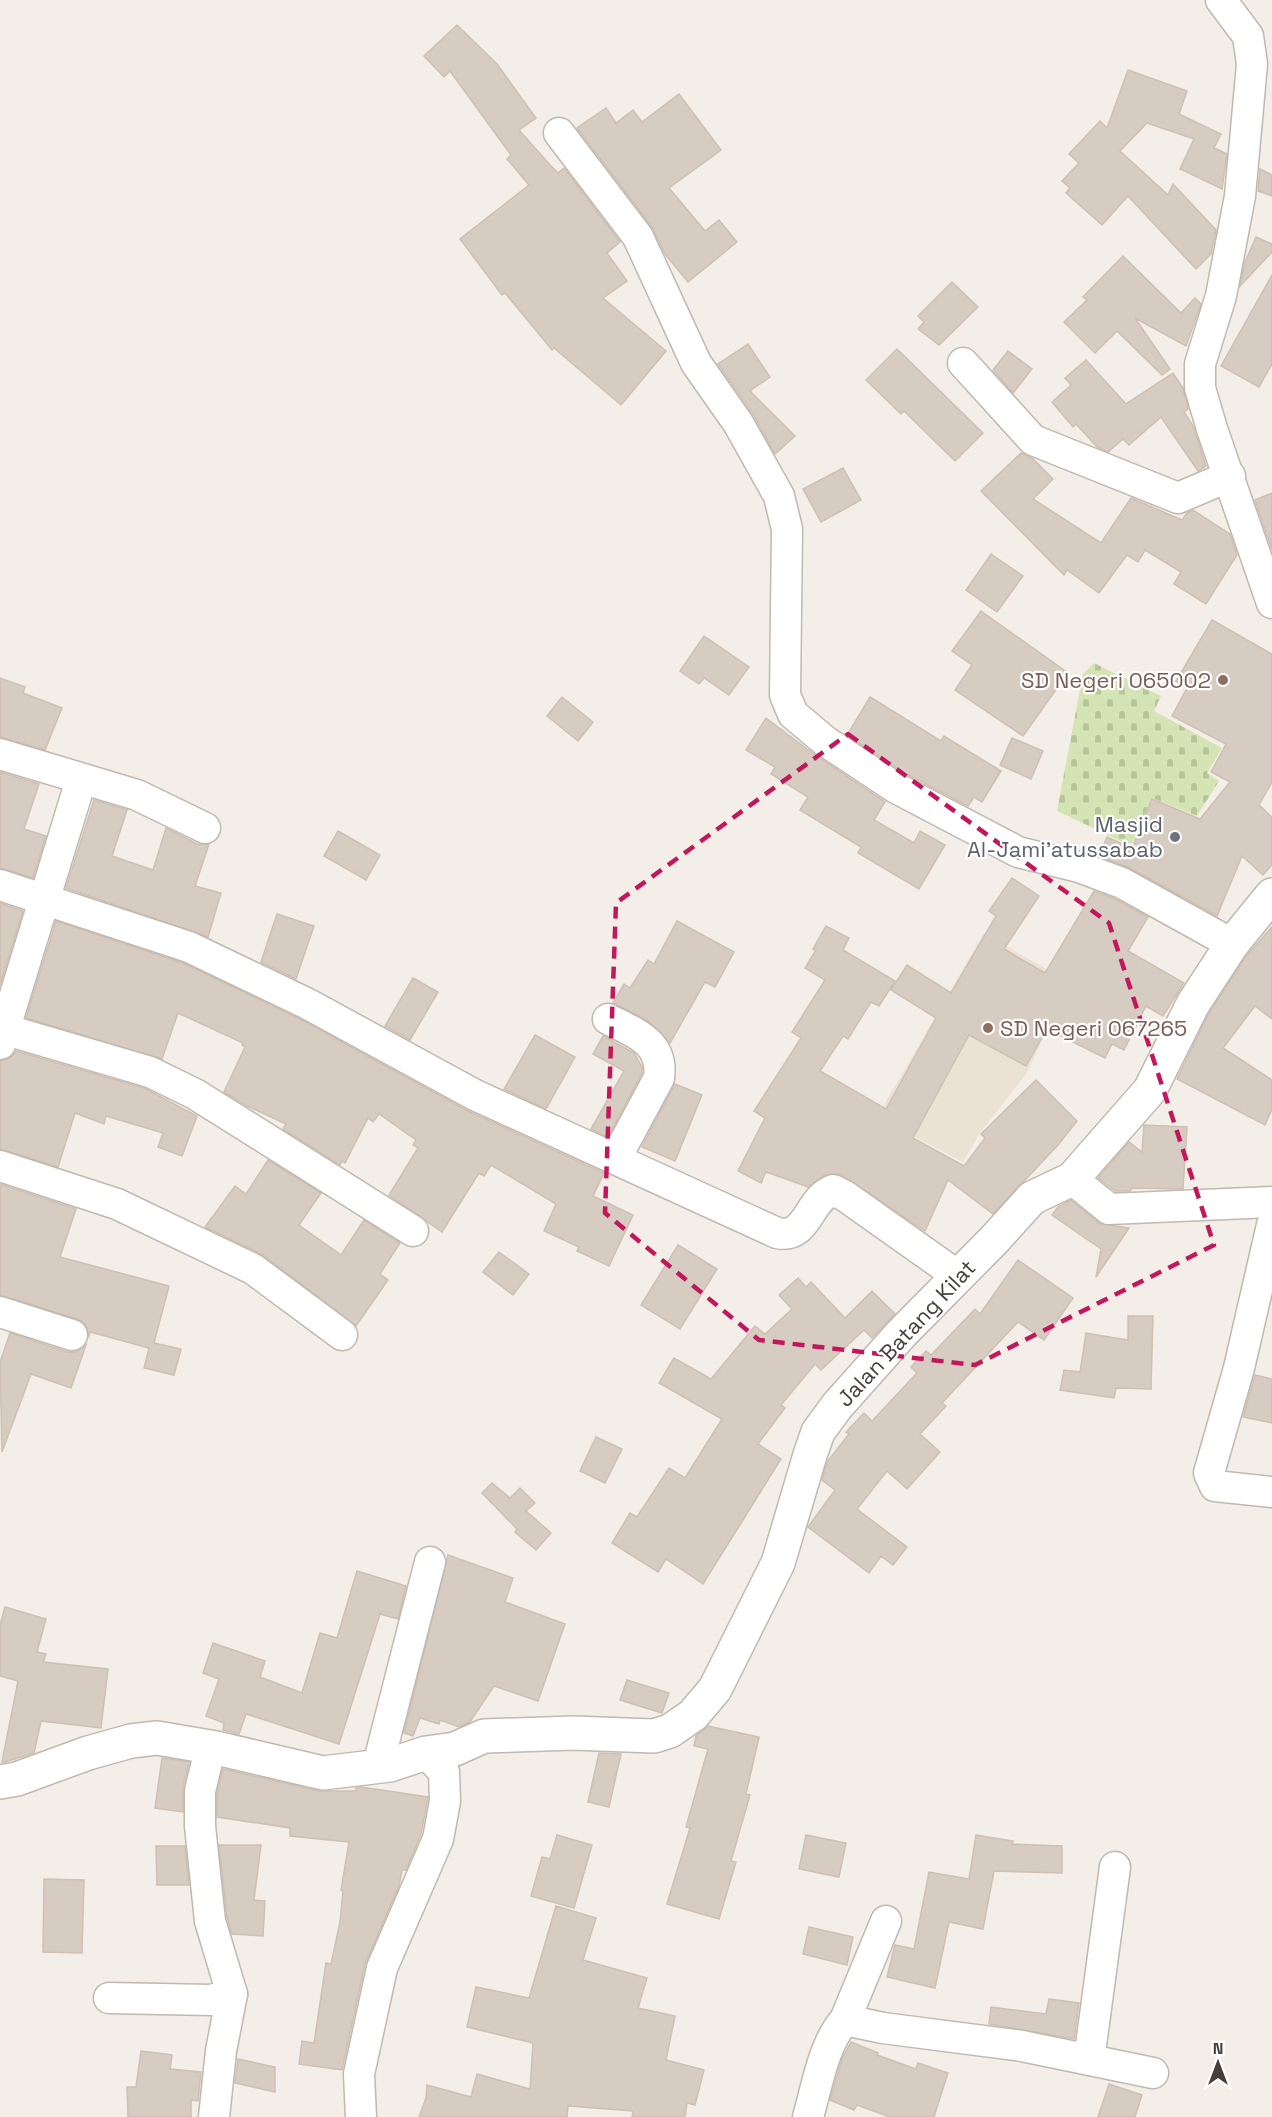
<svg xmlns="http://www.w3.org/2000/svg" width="1272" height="2117" font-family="'Space Grotesk',sans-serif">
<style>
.education{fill:#ebe2d3}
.cemetery{fill:url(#cemetery-stones)}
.building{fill:#d7ccc2;stroke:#cec0b2;stroke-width:1.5}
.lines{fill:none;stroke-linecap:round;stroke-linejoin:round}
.minor-casing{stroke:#c1b8ae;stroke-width:33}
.tertiary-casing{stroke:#c1b8ae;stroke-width:36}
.minor{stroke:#fff;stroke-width:30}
.tertiary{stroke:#fff;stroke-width:33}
.marked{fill:none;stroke:#c2185b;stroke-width:4.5;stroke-dasharray:12 8;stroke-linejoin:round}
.education-dot{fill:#8d6e63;stroke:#fff;stroke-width:2}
.worship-dot{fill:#6b7280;stroke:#fff;stroke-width:2}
.labels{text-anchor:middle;stroke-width:4.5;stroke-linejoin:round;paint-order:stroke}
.education-label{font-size:22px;fill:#785e54;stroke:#fff;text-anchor:end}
.worship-label{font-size:22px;fill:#5b616d;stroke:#fff;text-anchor:end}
.street-label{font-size:22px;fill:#463f37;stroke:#fff}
</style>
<defs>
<pattern id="cemetery-stones" width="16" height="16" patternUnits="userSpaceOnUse" patternTransform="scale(1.5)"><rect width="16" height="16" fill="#d4e4b4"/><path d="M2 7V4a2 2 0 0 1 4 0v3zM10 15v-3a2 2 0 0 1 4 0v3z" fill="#b7c59b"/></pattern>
</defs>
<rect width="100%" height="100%" fill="#f3efe8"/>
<polygon class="education" points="984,933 1069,982 1027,1073 980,1133 963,1162 877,1117"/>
<polygon class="cemetery" points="1094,663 1161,696 1154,711 1222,748 1207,773 1219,781 1197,816 1152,798 1131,846 1057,811 1083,674"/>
<g class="building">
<polygon points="457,25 497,64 536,118 519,130 551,166 558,173 564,168 620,242 607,253 627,281 603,298 666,351 621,405 554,348 552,350 505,293 502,295 460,239 529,185 507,159 511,155 450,71 444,77 424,56"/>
<polygon points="1128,70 1187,91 1179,114 1221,134 1214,148 1227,154 1222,189 1180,169 1194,139 1147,123 1120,151 1168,195 1173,184 1216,230 1211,254 1196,269 1128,196 1102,225 1066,193 1070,188 1062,181 1079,163 1069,154 1100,121 1107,128"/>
<polygon points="679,94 721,150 669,188 705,231 719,220 737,242 688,282 665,254 652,227 577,128 606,108 616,123 633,110 642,122"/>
<polygon points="1260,169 1272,175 1272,196 1258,191"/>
<polygon points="1256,237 1272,244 1272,252 1240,286 1245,262"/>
<polygon points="1123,256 1181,313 1195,298 1201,304 1186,346 1135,318 1170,369 1162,375 1117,331 1095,353 1064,322 1087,300 1083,297"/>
<polygon points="1272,275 1272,364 1259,387 1221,366"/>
<polygon points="952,282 978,307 939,345 918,329 924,322 918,316"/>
<polygon points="748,344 770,377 750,391 795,436 775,454 753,414 718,364"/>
<polygon points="897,349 983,433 955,461 904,411 901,414 866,380"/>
<polygon points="1008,351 1032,369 1013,393 993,370"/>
<polygon points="1086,360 1126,404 1173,373 1183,388 1188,409 1184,412 1193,426 1206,466 1198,471 1161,417 1129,445 1123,439 1108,452 1097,447 1076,424 1073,427 1052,402 1071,385 1065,378"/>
<polygon points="1021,453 1032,458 1053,479 1033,499 1101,543 1131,498 1182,520 1187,513 1193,510 1230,534 1237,555 1206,604 1174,584 1181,572 1145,550 1138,562 1127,555 1099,593 1067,570 1064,575 981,491"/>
<polygon points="843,468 861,500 821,522 803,489"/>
<polygon points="1272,493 1272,550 1255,500"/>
<polygon points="991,554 1023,576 997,612 966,590"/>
<polygon points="981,611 1068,673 1023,736 955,690 972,665 952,651"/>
<polygon points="1212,620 1272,654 1272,782 1259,805 1272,817 1272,865 1263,875 1242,856 1217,916 1130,868 1099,856 1107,837 1132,848 1152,799 1200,819 1230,782 1211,772 1226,744 1172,716 1187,688 1176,681"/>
<polygon points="704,636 749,667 729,695 704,678 699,684 680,671"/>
<polygon points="0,678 25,687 23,693 62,708 45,750 0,737"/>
<polygon points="562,697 593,722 578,741 547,716"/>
<polygon points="870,697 941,741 944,736 1001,771 982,802 974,797 968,806 905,773 847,735"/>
<polygon points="766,718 815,755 885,802 874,820 914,843 920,831 945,845 919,889 858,853 861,847 800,810 808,797 771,774 775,767 746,750"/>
<polygon points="1012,738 1043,751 1031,779 1000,765"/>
<polygon points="0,772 39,784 24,829 46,836 33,878 0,868"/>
<polygon points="94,800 127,810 112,856 153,870 166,828 197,844 209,844 195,886 221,893 208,937 66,888"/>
<polygon points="338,831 380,855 366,880 324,856"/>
<polygon points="1012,878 1039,896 1004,949 1045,973 1094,891 1115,899 1148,917 1128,951 1184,983 1163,1016 1146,1006 1124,1050 1112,1044 1105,1058 1047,1029 1026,1066 969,1035 913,1138 964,1166 985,1138 981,1134 1036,1080 1077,1121 1058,1145 993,1214 948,1180 925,1231 840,1174 825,1175 808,1187 766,1172 761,1183 738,1171 765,1118 754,1111 801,1038 792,1032 825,980 805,968 816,950 813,949 826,926 849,938 843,950 895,981 879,1006 871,1002 848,1039 843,1036 820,1071 886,1109 936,1018 891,990 907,965 951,993 996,916 989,911"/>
<polygon points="0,903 23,911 0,985"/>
<polygon points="277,914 314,926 296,979 261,962"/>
<polygon points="56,921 183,963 300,1019 468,1111 604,1173 593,1196 633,1215 609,1266 577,1251 579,1247 544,1231 556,1204 491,1165 484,1176 479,1173 442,1232 389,1195 418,1148 413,1145 416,1140 379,1114 373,1122 368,1118 345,1163 342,1161 340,1165 283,1129 286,1124 249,1107 224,1092 245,1047 242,1045 243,1043 178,1013 162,1059 26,1018"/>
<polygon points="677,921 734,952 715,987 705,982 670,1043 647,1020 613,1003 624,984 630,988 648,960 654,964"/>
<polygon points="1272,927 1272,1019 1255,1006 1223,1048 1272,1080 1272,1109 1265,1125 1177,1079 1209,1013 1247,955"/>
<polygon points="413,978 438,992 410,1040 385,1026"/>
<polygon points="535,1035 575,1057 546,1109 504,1089"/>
<polygon points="603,1036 634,1053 642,1067 642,1073 608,1137 591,1129 624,1071 593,1054"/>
<polygon points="16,1051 144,1088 197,1116 182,1156 158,1147 163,1133 106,1116 104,1124 75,1113 58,1167 0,1149 0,1061 11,1057"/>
<polygon points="675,1084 702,1095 675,1161 642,1147"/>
<polygon points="1144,1125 1187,1127 1183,1189 1132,1188 1130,1191 1115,1191 1098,1178 1129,1142 1142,1152"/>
<polygon points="268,1160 321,1193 299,1225 341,1255 364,1220 400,1243 380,1274 388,1280 356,1326 263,1255 205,1227 235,1186 246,1194"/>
<polygon points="0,1184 76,1209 60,1257 169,1286 154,1343 181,1349 174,1375 144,1368 149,1348 90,1332 89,1336 85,1324 77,1319 0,1295"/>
<polygon points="1071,1200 1099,1223 1129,1228 1096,1277 1101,1249 1052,1215 1058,1207"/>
<polygon points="678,1245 717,1269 680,1329 641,1305"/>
<polygon points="499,1252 529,1274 513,1295 483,1272"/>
<polygon points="1018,1260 1073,1298 1044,1340 1018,1322 942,1403 946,1406 920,1434 940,1452 907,1489 887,1471 857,1509 907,1547 893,1565 881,1556 869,1573 808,1527 835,1490 822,1480 827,1462 849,1434 846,1432 864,1413 872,1421 917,1373 911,1367 926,1351 931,1355 975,1309 980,1314"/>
<polygon points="798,1278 806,1287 811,1282 845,1318 872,1291 895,1314 872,1338 864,1330 821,1370 815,1364 781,1405 785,1408 758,1444 781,1459 703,1584 666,1559 658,1572 612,1543 630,1513 637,1517 669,1468 685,1478 722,1419 659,1383 674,1358 711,1379 755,1326 765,1334 792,1309 779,1295"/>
<polygon points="1128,1316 1153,1316 1151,1389 1116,1388 1114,1398 1060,1390 1064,1370 1080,1372 1086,1333 1128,1340"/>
<polygon points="10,1333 67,1352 76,1352 86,1345 71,1388 31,1374 2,1452 0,1362"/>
<polygon points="1255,1375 1272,1379 1272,1423 1243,1417"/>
<polygon points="596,1437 622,1449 605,1483 580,1471"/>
<polygon points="492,1483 510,1498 520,1488 535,1503 526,1511 551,1533 536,1550 515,1532 517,1529 482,1493"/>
<polygon points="448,1555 513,1578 505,1602 565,1624 538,1701 494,1686 470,1722 459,1727 440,1720 439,1724 420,1718 413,1736 404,1733"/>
<polygon points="357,1571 406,1586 398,1619 380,1614 339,1744 246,1714 239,1734 223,1730 224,1723 206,1716 219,1679 203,1673 213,1643 265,1661 260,1677 302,1693 320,1633 337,1638"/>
<polygon points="5,1607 46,1619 37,1652 46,1654 43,1662 108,1669 101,1728 41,1721 34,1753 5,1762 2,1762 18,1681 0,1676 0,1625"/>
<polygon points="627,1680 669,1693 662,1713 620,1700"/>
<polygon points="708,1726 759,1737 746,1794 750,1795 731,1861 736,1862 719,1919 667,1904 690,1828 686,1827 708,1749 694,1746 696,1736"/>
<polygon points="599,1753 621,1754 609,1807 588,1802"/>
<polygon points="162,1758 189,1762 183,1787 183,1812 155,1808"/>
<polygon points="223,1769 319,1791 356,1791 356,1788 361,1787 428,1797 421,1834 406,1870 402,1870 399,1886 365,1964 342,2070 299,2064 302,2041 314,2043 326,1963 331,1964 340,1922 343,1891 341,1890 349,1842 290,1836 290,1828 217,1817 217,1793"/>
<polygon points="557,1835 592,1845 574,1908 531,1896 542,1857 550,1859"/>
<polygon points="806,1835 846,1843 839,1877 799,1869"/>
<polygon points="976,1835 1013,1841 1012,1844 1062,1846 1062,1873 994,1871 983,1929 949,1922 935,1988 887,1977 895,1945 914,1949 929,1872 969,1879"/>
<polygon points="219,1845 261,1845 254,1900 265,1901 263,1936 232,1934 227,1918"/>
<polygon points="156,1846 185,1846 189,1885 157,1885"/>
<polygon points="44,1879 84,1880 82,1953 43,1952"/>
<polygon points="556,1906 596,1918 583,1960 647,1978 638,2008 675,2016 666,2060 704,2070 695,2105 687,2103 685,2117 632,2117 633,2111 568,2106 567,2117 419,2117 426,2098 427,2085 471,2097 477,2074 530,2089 533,2043 467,2027 476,1987 529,1998"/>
<polygon points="809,1927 853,1937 847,1965 803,1954"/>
<polygon points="1049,1999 1079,2003 1074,2039 989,2024 991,2007 1046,2014"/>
<polygon points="851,2042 878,2053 877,2055 916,2069 918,2063 948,2073 934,2117 890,2117 857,2105 854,2110 830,2100 842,2059"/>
<polygon points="141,2051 172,2055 170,2069 201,2072 198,2101 191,2100 191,2117 128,2117 127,2087 136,2087"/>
<polygon points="238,2059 275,2067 275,2092 235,2083"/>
<polygon points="1109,2084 1142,2095 1135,2117 1098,2117"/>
</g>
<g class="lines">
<g class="minor-casing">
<g id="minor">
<polyline points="1221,0 1248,36 1252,64 1240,196 1221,296 1200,364 1200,388 1212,429 1272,603"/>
<polyline points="559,133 638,237 696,363 738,423 779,496 787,529 785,695 793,714 825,741 896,788 1018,852 1079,867 1122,883 1232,944"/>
<polyline points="963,363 1033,440 1178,498 1230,476"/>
<polyline points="0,754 137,795 205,828"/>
<path d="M0 885 189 947 308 1004 475 1095 777 1233C808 1240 808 1199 833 1190L845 1196 958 1276"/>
<path d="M608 1019C635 1033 664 1042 659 1078L616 1158"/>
<polyline points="0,1028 150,1072 195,1094 413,1231"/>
<polyline points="0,1044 81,780"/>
<polyline points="0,1166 117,1204 253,1269 342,1335"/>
<polyline points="1072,1179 1109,1209 1272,1202"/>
<polyline points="1272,1225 1239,1368 1209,1473 1215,1486 1272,1492"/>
<polyline points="0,1312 72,1335"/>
<polyline points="378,1765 430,1562"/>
<polyline points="109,1998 211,2000 232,1994"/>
<polyline points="845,2020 883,2028 1022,2046 1153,2073"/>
<polyline points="1089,2060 1115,1867"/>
<polyline points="214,2117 221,2051 232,1994 210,1921 200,1826 200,1791 208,1758 216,1748"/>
<polyline points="361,2117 359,2074 382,1968 438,1839 445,1801 444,1772 426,1753"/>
<path d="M808 2117C817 2087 823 2044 845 2020L886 1921"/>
</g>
</g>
<g class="tertiary-casing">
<polyline id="tertiary" points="0,1782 17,1779 88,1753 131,1741 157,1738 216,1748 323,1773 390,1765 426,1753 455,1749 484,1736 573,1733 654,1736 670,1731 693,1715 715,1689 778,1563 810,1455 818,1432 837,1406 902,1333 994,1240 1032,1198 1072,1179 1150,1090 1193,1004 1232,944 1272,895"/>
</g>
<use href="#minor" class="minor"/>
<use href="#tertiary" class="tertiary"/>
</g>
<path class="marked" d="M848 734 1109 923 1214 1245 975 1365 759 1340 605 1213 616 903Z"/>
<g class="education-dot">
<circle cx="1223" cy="680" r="6"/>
<circle cx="988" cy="1028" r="6"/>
</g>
<circle class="worship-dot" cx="1175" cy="837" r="6"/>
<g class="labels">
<g class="education-label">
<text x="1211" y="688">SD Negeri 065002</text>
<text x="1000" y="1036" text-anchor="start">SD Negeri 067265</text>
</g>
<g class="worship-label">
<text x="1163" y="832">Masjid<tspan x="1163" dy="25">Al-Jami'atussabab</tspan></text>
</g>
<g class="street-label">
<text transform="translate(906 1333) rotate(-47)" y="8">Jalan Batang Kilat</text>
</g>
</g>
<g transform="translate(1218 2063)" stroke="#ffffff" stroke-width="4.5" paint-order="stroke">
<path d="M0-4.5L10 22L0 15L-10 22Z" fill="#463f37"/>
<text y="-9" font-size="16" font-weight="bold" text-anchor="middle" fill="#463f37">N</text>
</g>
</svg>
